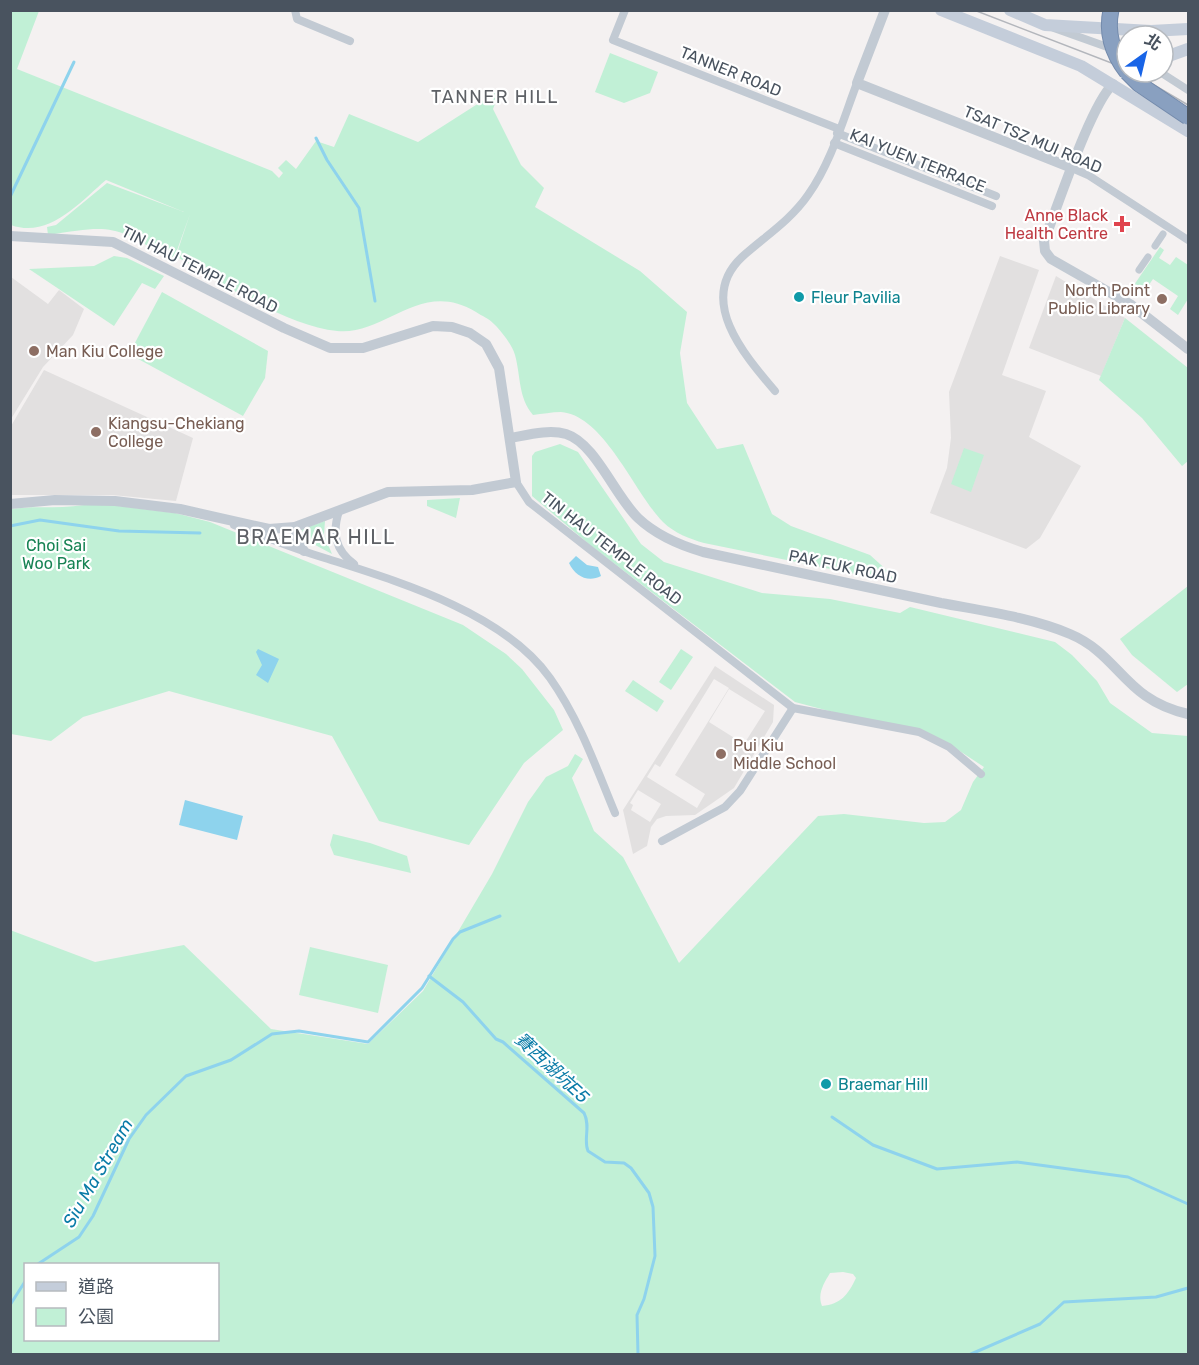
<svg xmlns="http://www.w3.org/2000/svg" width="1199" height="1365" font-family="Rubik,'Noto Sans TC',sans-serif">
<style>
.education{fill:#e2e0e0;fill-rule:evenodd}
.green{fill:#c1f0d6;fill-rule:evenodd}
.water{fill:#8ed3ed}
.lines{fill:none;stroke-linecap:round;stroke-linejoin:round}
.stream{stroke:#8ed3ed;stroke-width:3}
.pedestrian{stroke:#c2cad3;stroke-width:7}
.minor{stroke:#c2cad3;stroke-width:8}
.tertiary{stroke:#c2cad3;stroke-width:10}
.secondary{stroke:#c4cdda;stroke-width:12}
.tram{stroke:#b3b6bc;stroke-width:1.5}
.motorway-bridge-casing{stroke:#748bac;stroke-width:17;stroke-linecap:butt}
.motorway-bridge{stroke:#89a0c0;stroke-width:15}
.health-dot{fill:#e0444e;stroke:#fff;stroke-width:2}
.culture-dot{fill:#0f9aa8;stroke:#fff;stroke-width:2}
.education-dot{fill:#8d6e63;stroke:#fff;stroke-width:2}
.labels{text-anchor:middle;stroke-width:4.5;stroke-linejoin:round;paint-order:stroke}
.street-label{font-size:16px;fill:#49535f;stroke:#fff}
.health-label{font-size:16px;fill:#be3a42;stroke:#fff;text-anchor:end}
.education-label{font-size:16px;fill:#785e54;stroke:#fff;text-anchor:start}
.culture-label{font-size:16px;fill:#0d838f;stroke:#fff;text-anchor:start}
.park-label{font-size:16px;fill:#178354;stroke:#fff}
.neighbourhood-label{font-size:18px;letter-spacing:1.5px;fill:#5e6166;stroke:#fff}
.water-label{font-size:18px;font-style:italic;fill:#0b7ca8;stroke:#fff}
.quarter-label{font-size:20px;letter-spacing:1.5px;fill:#5e6166;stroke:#fff}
</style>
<rect width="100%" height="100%" fill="#f4f1f1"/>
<g class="education">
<polygon points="1000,256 1039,270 1002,375 1046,391 1029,437 1081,466 1040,538 1026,549 930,513 947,468 951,438 949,392"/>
<polygon points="1056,276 1125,318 1101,376 1029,348"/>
<polygon points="11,277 48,304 59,290 84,309 73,335 43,367 11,419"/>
<polygon points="44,370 193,438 176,501 112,495 11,495 11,426"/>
<path d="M715 666 774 705 773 722 734 788 695 815 666 816 657 819 651 827 647 846 633 854 623 810ZM714 679 729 688 675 775 705 794 697 808 647 777 655 764 660 767ZM729 689 765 711 744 744 709 722ZM638 790 661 804 650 822 631 810 633 805 630 803Z"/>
</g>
<g class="green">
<path d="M10 11H39L17 69 272 171 279 178 283 173 278 168 286 160 296 169 316 141 334 147 349 114 418 142 501 89 493 109 521 165 544 188 535 207 640 271 687 312 680 353 687 403 717 449 743 444 772 514 791 526 870 555 890 573 894 582 704 543C690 539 674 533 663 522 635 494 604 415 561 412 552 412 542 414 533 415 518 397 521 377 515 355 512 345 502 332 495 325 490 319 482 316 476 312 420 278 386 336 337 331 288 326 218 282 176 256L190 214 175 256 168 258C114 224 110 225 48 235L47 227 56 225 107 183 184 212 106 180C80 202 49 239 11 225Z"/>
<polygon points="610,53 658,72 650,93 624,103 595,92"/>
<polygon points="1160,247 1164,250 1159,258 1170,265 1176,257 1188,265 1188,299 1178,315 1170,309 1178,296 1153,279 1144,292 1134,285"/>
<polygon points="114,256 127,258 164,276 155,289 142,283 114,326 29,269 94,266"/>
<polygon points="162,292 268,351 265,378 243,416 129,354"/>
<polygon points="1125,318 1188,368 1188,461 1182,466 1142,418 1099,380"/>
<path d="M560 444 578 452 641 544 664 562 762 593 830 599 900 613 910 607 1055 642 1072 655 1097 681 1110 703 1152 733 1188 736V1354H11L10 930 95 962 184 945 271 1029 368 1044 423 991 492 874 528 802 546 777 568 766 575 754 583 759 572 778 594 831 623 857 679 963 818 816 844 814 924 823 945 822 961 810 973 782 984 767 946 742 795 702 590 545 532 496V456L535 452ZM26 1264H218V1340H26ZM843 1272 853 1274 856 1278C848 1295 841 1304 822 1306 817 1294 824 1283 830 1273Z"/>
<polygon points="964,448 984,455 971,492 951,484"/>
<polygon points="460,498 456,518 427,506 427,500"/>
<path d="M95 503 175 513 210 522 463 625 506 654 522 669 554 710 563 730 524 763 469 845 379 821 332 736 169 691 83 717 51 741 11 734 10 509C40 505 65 510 95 503Z"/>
<polygon points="325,521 324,535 332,554 304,539 302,529"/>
<polygon points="1188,586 1188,684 1177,692 1132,655 1120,639"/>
<polygon points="681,649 693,657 671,690 659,682"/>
<polygon points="633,680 664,701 657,712 625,691"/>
<polygon points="333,834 370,843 407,856 411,873 334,855 330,845"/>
<polygon points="310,947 388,965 378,1013 299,995"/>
</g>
<g class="water">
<path d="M576 556 587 565 598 567 601 576C588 583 575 576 569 563Z"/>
<polygon points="258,649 279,659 268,683 256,675 262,665 256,652"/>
<polygon points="185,800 243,816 237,840 179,825"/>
</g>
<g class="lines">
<g class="stream">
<polyline points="316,138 327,160 359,208 375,301"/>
<polyline points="10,197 74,62"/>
<polyline points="10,526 40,520 119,531 200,533"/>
<path d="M429 976 463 1002 496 1039 503 1042 584 1113C591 1127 583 1139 588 1151L605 1162 624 1163 631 1168 649 1193 653 1207 655 1256 644 1299 637 1315 638 1354"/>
<polyline points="832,1117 873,1145 937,1169 1017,1162 1128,1177 1188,1204"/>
<polyline points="38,1264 79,1237 93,1216 129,1139 146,1115 186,1076 231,1060 272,1034 299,1031 368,1042 422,988 453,939 460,932 500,916"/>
<polyline points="10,1305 26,1280"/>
<polyline points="971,1354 1040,1324 1064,1302 1156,1297 1188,1288"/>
</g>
<g class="pedestrian">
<polyline points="1155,246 1163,234"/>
<polyline points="1139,270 1148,257"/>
</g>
<g class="minor">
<polyline points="295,10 297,19 350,41"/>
<polyline points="625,10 613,40 839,129"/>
<polyline points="1054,28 1127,54"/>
<polyline points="1160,72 1188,90"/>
<polyline points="837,133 996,196"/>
<polyline points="834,143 992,206"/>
<polyline points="1072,168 1088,175 1188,240"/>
<path d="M775 391C745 356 696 300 742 257 764 237 790 221 808 195 831 163 843 120 857 83"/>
<polyline points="516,482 529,502 793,708 919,732 949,747 981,774"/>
<path d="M339 511C332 533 335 550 354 564"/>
<path d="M234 525C265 537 296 550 328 559 400 582 504 613 550 678 579 719 596 767 615 813"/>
<polyline points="662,841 725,807 740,791 793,708"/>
</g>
<g class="tertiary">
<polyline points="885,10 857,83 1072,168"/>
<path d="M1113 84C1090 106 1058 206 1044 241L1045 251 1051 259 1130 304 1188 349"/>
<polyline points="10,236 113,242 284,328 330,348 363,348 433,326 452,327 470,333 486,344 499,368 516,482 472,490 388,492 295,527 269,529 180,509 115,501 55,500 10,504"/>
<path d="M510 438C527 435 549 429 566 434 595 443 615 496 638 518 656 535 679 545 703 552 783 569 862 586 941 603 983 611 1030 617 1070 634 1120 655 1124 700 1188 714"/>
<polyline points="295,527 298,541 304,551"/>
</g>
<g class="secondary">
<polyline points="941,10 1081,66 1188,131"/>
<polyline points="1010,10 1045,25 1151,31 1188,29"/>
<polyline points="1163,58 1188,49"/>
</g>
<g class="tram">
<polyline points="974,10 1127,69"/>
<polyline points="1132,72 1188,105"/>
</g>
<g class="motorway-bridge-casing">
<g id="motorway-bridge">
<path d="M1111 10C1106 33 1113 54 1127 72"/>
<polyline points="1127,72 1139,84 1188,117"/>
</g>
</g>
<use href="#motorway-bridge" class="motorway-bridge"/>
</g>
<path class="health-dot" d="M1119 215h6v6h6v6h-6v6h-6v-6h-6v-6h6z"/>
<g class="culture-dot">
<circle cx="799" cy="297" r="6"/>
<circle cx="826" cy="1084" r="6"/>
</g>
<g class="education-dot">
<circle cx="1162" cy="299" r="6"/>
<circle cx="34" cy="351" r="6"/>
<circle cx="96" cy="432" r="6"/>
<circle cx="721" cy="754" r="6"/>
</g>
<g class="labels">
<g class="street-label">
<text transform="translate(731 71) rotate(22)" y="6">TANNER ROAD</text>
<text transform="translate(1033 139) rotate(23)" y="6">TSAT TSZ MUI ROAD</text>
<text transform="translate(918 160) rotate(22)" y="6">KAI YUEN TERRACE</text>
<text transform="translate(200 269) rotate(27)" y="6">TIN HAU TEMPLE ROAD</text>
<text transform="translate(612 548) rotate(38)" y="6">TIN HAU TEMPLE ROAD</text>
<text transform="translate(843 566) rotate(12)" y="6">PAK FUK ROAD</text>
</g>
<g class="health-label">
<text x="1108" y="221">Anne Black<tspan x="1108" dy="18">Health Centre</tspan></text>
</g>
<g class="education-label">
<text x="1150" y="296" text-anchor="end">North Point<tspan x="1150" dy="18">Public Library</tspan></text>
<text x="46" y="357">Man Kiu College</text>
<text x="108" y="429">Kiangsu-Chekiang<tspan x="108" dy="18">College</tspan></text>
<text x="733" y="751">Pui Kiu<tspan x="733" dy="18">Middle School</tspan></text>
</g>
<g class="culture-label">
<text x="811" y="303">Fleur Pavilia</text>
<text x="838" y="1090">Braemar Hill</text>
</g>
<g class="park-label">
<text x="56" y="551">Choi Sai<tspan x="56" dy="18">Woo Park</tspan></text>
</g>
<g class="neighbourhood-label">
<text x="495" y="103">TANNER HILL</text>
</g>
<g class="water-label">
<text transform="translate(552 1068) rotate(43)" y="6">賽西湖坑E5</text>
<text transform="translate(98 1173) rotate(-60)" y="6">Siu Ma Stream</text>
</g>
<g class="quarter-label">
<text x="316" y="544">BRAEMAR HILL</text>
</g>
</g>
<rect width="1199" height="1365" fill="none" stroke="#49535f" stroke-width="24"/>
<rect x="24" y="1263" width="195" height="78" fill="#ffffff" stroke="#b6babf" stroke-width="1.5"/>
<rect x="36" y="1282" width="30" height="9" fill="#c4cdda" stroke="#b6babf" stroke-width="1.5"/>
<text x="78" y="1293" font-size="18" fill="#49535f">道路</text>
<rect x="36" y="1308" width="30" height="18" fill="#c1f0d6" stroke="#b6babf" stroke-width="1.5"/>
<text x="78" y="1323" font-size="18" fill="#49535f">公園</text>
<g transform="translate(1145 54) rotate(34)"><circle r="28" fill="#ffffff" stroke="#b6babf" stroke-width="1.5"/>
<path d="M0-4.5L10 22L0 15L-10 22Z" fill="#1864e7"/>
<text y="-9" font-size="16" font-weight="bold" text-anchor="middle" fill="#49535f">北</text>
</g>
</svg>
